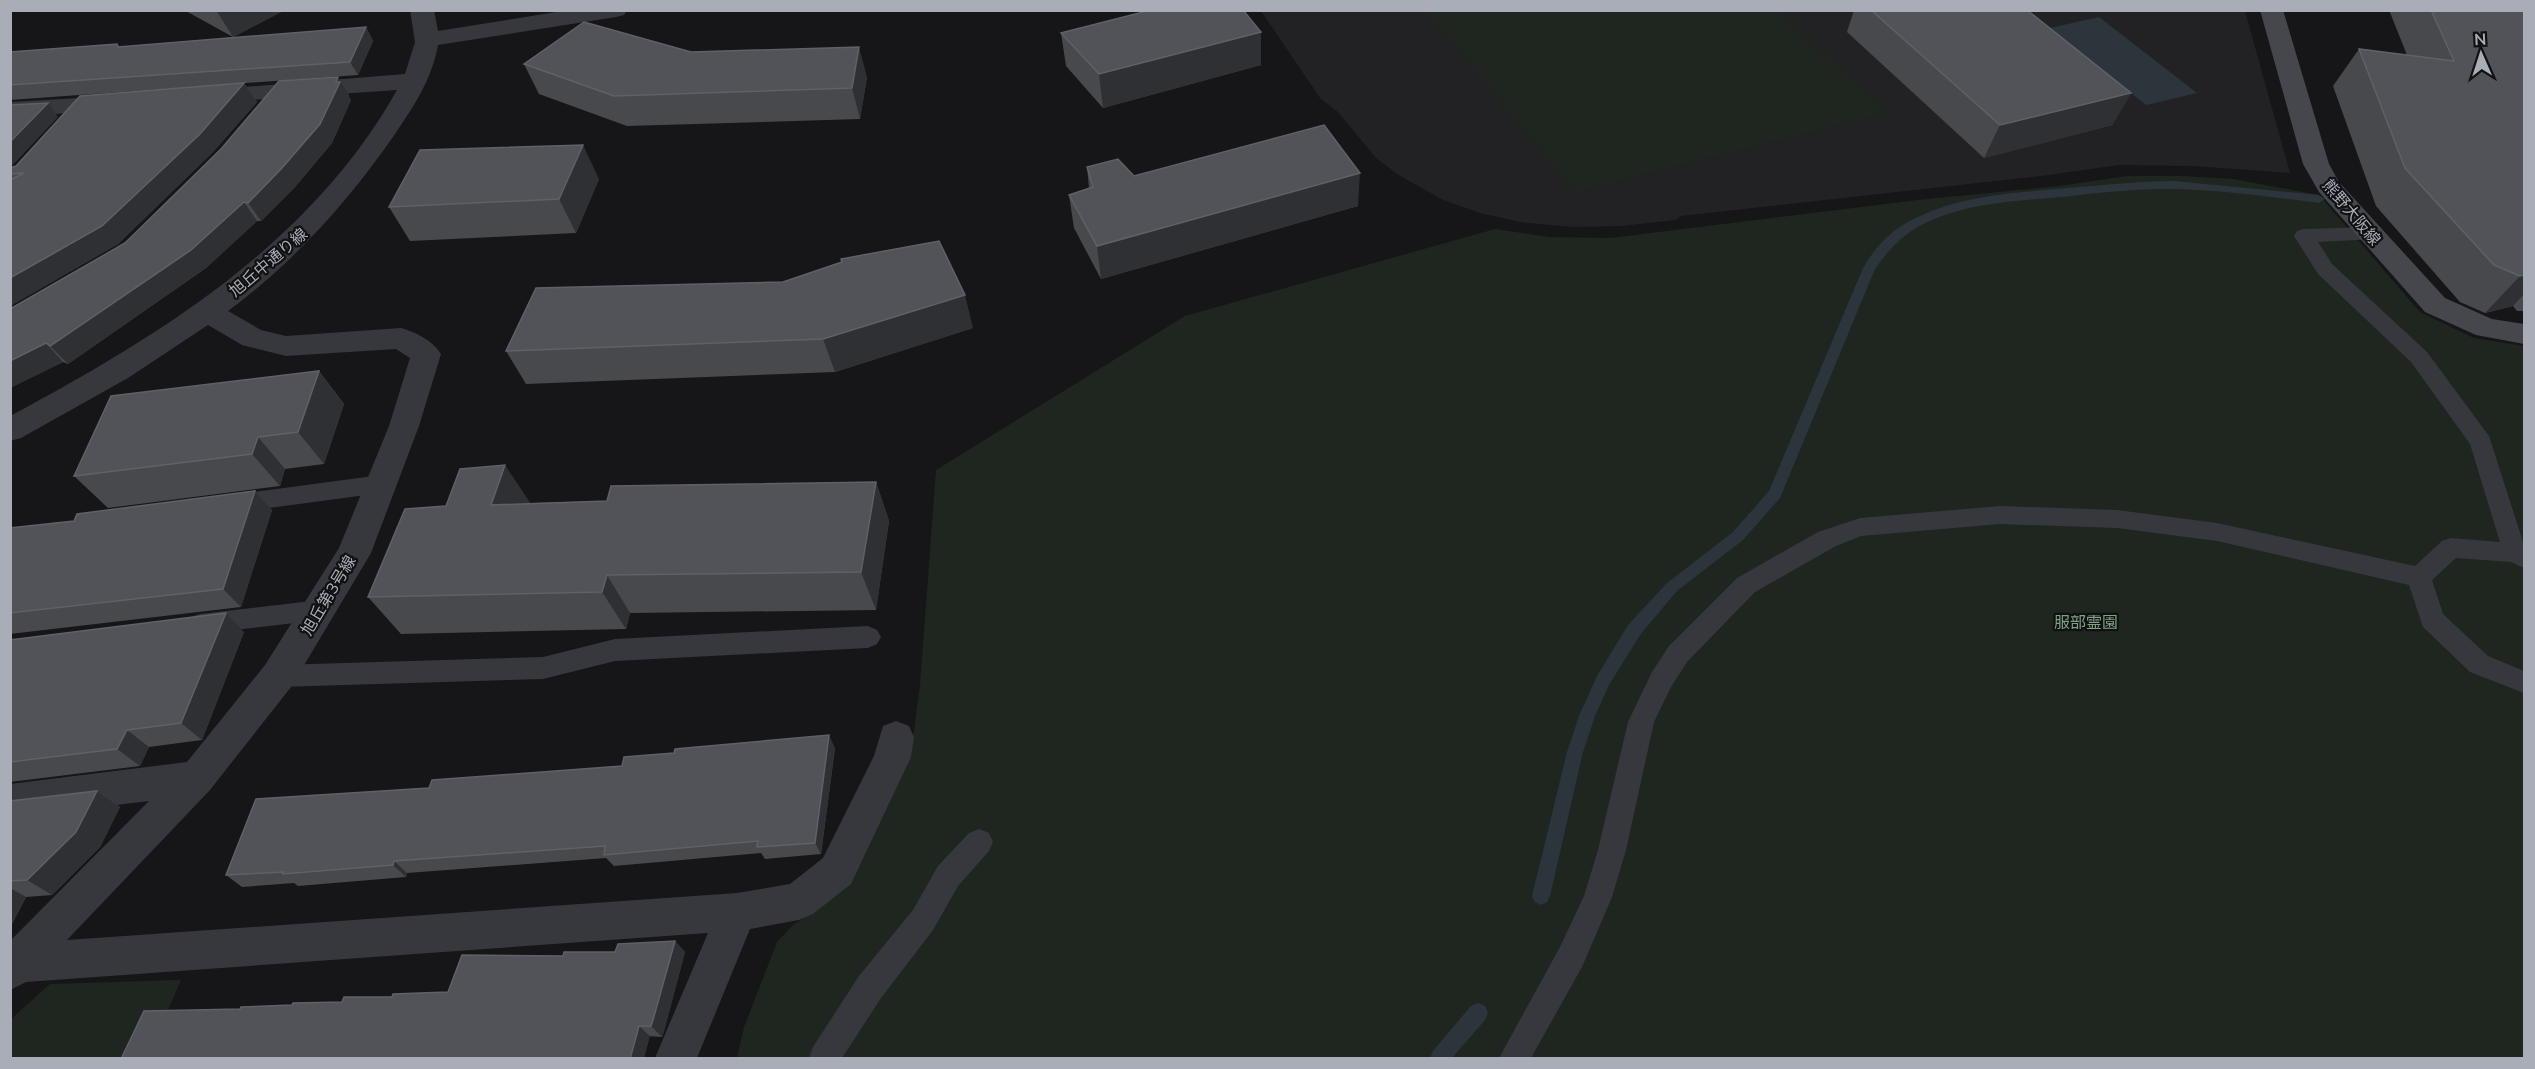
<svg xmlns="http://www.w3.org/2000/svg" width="2535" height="1069" font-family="Mulish,'Noto Sans JP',sans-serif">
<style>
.built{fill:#222225}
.green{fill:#1e261f}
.water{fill:#2c353c}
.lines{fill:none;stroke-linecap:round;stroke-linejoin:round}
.stream{fill:#2c353c;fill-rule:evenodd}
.service{fill:#37383d;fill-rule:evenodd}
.minor{fill:#37383d;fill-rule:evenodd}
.secondary{fill:#45474d;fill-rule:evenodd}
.wall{fill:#47494d}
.shaded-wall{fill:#2f3033}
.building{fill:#525359;stroke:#5f6168;stroke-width:1.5}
.labels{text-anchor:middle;stroke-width:4.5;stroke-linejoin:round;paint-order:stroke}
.street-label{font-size:16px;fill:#a8adb8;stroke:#111113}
.park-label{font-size:16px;fill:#7fa381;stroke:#111113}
</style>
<rect width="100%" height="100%" fill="#161618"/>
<polygon class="built" points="1261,11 2245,11 2290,173 2193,166 2119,165 2041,176 1681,216 1675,220 1622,226 1572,227 1520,222 1480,213 1443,200 1397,174 1376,158 1338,112 1320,98"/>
<g class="green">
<polygon points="1427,11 1776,11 1888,112 1575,192"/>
<polygon points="2127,176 2182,176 2233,179 2319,195 2420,312 2474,338 2524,346 2524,1058 737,1058 744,1027 777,942 794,924 819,909 847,886 860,864 907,760 914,731 920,685 936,470 1185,316 1495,229 1549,237 1610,238 1918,200 2059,186"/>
<polygon points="181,980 147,1058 11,1058 10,1020 50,984"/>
</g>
<polygon class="water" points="2099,17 2197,93 2146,105 2050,28"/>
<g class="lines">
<g class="stream">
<path d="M2174 181 2319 195 2325 199 2319 203C2270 197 2222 190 2173 189 2132 188 2091 194 2050 198 2003 202 1954 205 1913 230 1897 240 1886 254 1875 269L1780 498 1743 540 1677 591 1640 635 1609 685 1595 716 1583 752 1550 896 1547 902 1541 905 1535 902 1532 896 1567 752 1579 716 1597 676 1628 625 1667 583 1733 532 1769 491 1863 268C1873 251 1886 235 1903 225 1952 195 2013 193 2068 188 2104 185 2139 181 2174 181Z"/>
<polygon points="1478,1003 1485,1006 1488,1013 1485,1020 1452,1058 1430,1058 1433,1051 1471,1006"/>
</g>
<g class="service">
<polygon points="2369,227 2376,229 2379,234 2376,239 2318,242 2332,264 2427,352 2489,436 2524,545 2524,568 2511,562 2456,558 2432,580 2443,614 2488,656 2524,671 2524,693 2470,672 2423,627 2409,585 2217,541 2117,528 2000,524 1861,536 1836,546 1755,592 1687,662 1671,687 1654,722 1626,850 1612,897 1582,967 1531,1058 1499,1058 1560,947 1584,896 1598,850 1628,722 1652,672 1669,646 1737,578 1818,532 1860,518 2000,506 2117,510 2217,523 2415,566 2442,541 2451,538 2500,542 2470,444 2411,362 2318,274 2294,236 2297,231 2304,229"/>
<polygon points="381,475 389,478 393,484 389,490 381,493 232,513 224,510 220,504 224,498 232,495"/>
<polygon points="320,600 329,603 333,610 329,617 320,620 200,634 191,631 187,624 191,617 200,614"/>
<polygon points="868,626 877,630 881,637 877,644 868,648 615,661 543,679 278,687 269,684 265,676 269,668 278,665 543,657 615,639"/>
<polygon points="979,829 989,833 993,842 989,851 958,886 933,930 881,998 842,1058 809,1058 813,1047 859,976 913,910 938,866 969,833"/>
</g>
<g class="minor">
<path d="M410 10H434L438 31 569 10H627L624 15 616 17 438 45C432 79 414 106 395 134 348 202 294 262 228 311L261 330 286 336 401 328C416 332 433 341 441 354L419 426 371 553 291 687 210 790 67 940 737 893 790 884 823 858 874 756 883 726 896 721 909 726 914 737 911 757 851 884 813 914 799 920 750 929 697 1058H655L708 933 26 982 10 990V941L149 801 10 818V784L187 762 265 665 339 548 389 426 410 358 396 349 286 356 242 345 208 325 128 378 21 438 10 441V416C161 335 311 243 397 90L205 103 196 101 193 96 196 91 405 74 415 42Z"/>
<polygon points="115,96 124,98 127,103 124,108 10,118 10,102"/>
</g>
<polygon class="secondary" points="2260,10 2283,10 2329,164 2339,182 2445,298 2492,319 2524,324 2524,344 2476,335 2425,312 2319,192 2303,164"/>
</g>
<g class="wall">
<polygon points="184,10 285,10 233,37"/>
<polygon points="1854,10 2027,10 2131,93 2112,125 1984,158 1847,32"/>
<polygon points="2389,10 2524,10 2524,311 2517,311 2513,306 2485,313 2460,302 2376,206 2333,86 2359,49 2407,55"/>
<polygon points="366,27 373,41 358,75 10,100 10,52 117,44 120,47"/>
<polygon points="1061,33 1261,65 1103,108 1066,66"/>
<polygon points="691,52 867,77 860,119 627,126 539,94 524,64"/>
<polygon points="244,83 257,102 213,152 118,244 10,306 10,168"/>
<polygon points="349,95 349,97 351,100 332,143 295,187 261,221 257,221 206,268 68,364 63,362 10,388 10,309 125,243"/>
<polygon points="1087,167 1134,176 1358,206 1101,279 1074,228 1069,195 1089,188"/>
<polygon points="599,179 576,233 410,241 389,207"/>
<polygon points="973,328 835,372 526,384 506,351"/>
<polygon points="319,371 344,404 324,464 285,469 280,486 108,508 74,476"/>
<polygon points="876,482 889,521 876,610 630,613 626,629 401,634 368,597 530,503 607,501"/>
<polygon points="255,491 272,510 241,607 10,634 10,528 74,521"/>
<polygon points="244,632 202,740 149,747 140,766 10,782 10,640"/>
<polygon points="835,748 821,854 765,859 761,853 614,866 606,858 407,873 406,877 298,886 294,883 242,887 226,875 429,788 622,766"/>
<polygon points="97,791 120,807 100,847 52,895 26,897 10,928 10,801"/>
<polygon points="675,941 685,952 664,1031 662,1037 240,1009 342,1002 448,992 563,956 615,952"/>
</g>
<g class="shaded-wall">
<polygon points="216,10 285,10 233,37"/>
<polygon points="366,27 373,41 358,75 350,62"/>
<polygon points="1261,32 1261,65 1103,108 1099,74"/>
<polygon points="859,47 867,77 860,119 852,88"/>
<polygon points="338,77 349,95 349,97 351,100 332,143 295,187 261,221 248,203 336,82"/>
<polygon points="244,83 257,102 213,152 118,244 10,306 10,278"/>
<polygon points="2131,93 2112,125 1984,158 2000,125"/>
<polygon points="48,103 58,117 10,168 10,142"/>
<polygon points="583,145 599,179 576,233 559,199"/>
<polygon points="1360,173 1358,206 1101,279 1097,246"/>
<polygon points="244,202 257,221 206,268 68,364 50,346"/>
<polygon points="2524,275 2524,294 2513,306 2485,313 2520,276"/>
<polygon points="965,295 973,328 835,372 823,339"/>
<polygon points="46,343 63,362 10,388 10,361"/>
<polygon points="319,371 344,404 324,464 298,432"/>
<polygon points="258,437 285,469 280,486 252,454"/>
<polygon points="505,465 531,504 491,505"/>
<polygon points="876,482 889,521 876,610 861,572"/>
<polygon points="255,491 272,510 241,607 223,589"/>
<polygon points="607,575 630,613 626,629 602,592"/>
<polygon points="226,613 244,632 202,740 181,723"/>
<polygon points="127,730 149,747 140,766 117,749"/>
<polygon points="829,735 835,748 821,854 815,843"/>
<polygon points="97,791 120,807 100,847 52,895 27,880"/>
<polygon points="394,861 407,873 406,877 393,865"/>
<polygon points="10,888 26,897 10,928"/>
<polygon points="675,941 685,952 664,1031 662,1037 651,1026"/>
<polygon points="639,1026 650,1036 644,1059 630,1059"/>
</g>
<g class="building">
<polygon points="1151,10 1243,10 1261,32 1099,74 1061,33"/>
<polygon points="1871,10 2027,10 2131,93 2000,125"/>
<polygon points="2431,10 2524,10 2524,275 2520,276 2494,265 2405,168 2359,49 2454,61"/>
<polygon points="584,22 691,52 859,47 852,88 614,96 524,64"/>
<polygon points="366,27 350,62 10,85 10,52 117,44 118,47"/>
<polygon points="338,77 336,82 340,82 320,124 282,168 248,203 244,202 191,250 50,346 46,343 10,361 10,309 125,243 221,149 279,81"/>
<polygon points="244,83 200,134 102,226 10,278 10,180 24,173 10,174 10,168 16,166 80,96"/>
<polygon points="48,103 10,142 10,105"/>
<polygon points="1324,125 1360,173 1097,246 1069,195 1093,187 1087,167 1118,159 1134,176"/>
<polygon points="583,145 559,199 389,207 420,150"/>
<polygon points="939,241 965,295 823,339 506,351 536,288 783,282 842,262 841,259"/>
<polygon points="319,371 298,432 258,437 252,454 74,476 111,396"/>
<polygon points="505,465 491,505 607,501 611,486 876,482 861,572 607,575 602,592 368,597 405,509 446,506 460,469"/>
<polygon points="255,491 223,589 10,613 10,528 74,521 77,514"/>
<polygon points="226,613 181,723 127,730 117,749 10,762 10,640"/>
<polygon points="829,735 815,843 757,847 758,841 604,855 605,846 394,861 393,865 283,874 284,872 226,875 256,799 429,788 432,780 622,766 624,757 674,753 675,749"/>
<polygon points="97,791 76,832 27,880 10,881 10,801"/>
<polygon points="675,941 653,1020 651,1026 639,1026 630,1059 121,1059 144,1011 240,1009 241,1007 292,1005 293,1003 342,1002 344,997 392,997 393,994 448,992 462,955 563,956 564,952 615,952 618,944"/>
</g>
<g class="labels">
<g class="street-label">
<text transform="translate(2352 212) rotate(50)" y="6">熊野大阪線</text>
<text transform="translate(268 262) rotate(-40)" y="6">旭丘中通り線</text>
<text transform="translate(328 595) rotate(-59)" y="6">旭丘第3号線</text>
</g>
<g class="park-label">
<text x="2086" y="628">服部霊園</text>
</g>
</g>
<rect width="2535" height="1069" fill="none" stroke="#a8adb8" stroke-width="24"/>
<g transform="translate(2481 54) rotate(357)" stroke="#111113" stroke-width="4.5" paint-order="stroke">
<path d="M0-4.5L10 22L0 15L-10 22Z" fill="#a8adb8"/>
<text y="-9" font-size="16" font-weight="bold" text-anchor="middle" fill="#a8adb8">N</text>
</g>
</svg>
